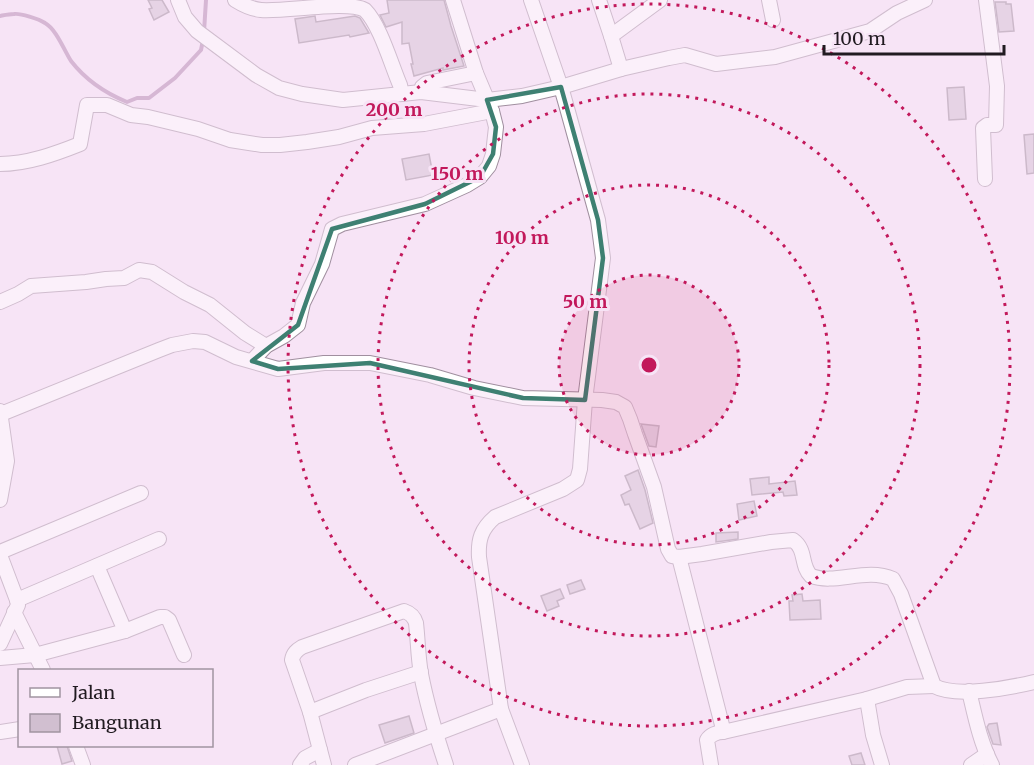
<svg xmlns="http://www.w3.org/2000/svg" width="1034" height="765" font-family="Merriweather,serif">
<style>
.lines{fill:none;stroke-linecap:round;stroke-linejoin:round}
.stream{stroke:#ad80ac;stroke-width:4}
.building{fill:#d1bfd0;stroke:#978696;stroke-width:1.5}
.street-casing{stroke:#a08f9f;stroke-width:16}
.street{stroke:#fff;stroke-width:14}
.marked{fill:none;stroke:#3e8072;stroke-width:4.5;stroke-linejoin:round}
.ring{fill:none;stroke:#c2185b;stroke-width:3;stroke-dasharray:3 6}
.centre{fill:#c2185b;stroke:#f7e4f6;stroke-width:3}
.ring-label{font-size:18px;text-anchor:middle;font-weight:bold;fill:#c2185b;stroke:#f7e4f6;stroke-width:6;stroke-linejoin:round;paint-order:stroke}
</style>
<rect width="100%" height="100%" fill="#f7e4f6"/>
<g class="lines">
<g class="stream">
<path d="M0 16C5 15 9 14 14 14 20 13 39 19 45 23 56 29 64 50 71 61 85 79 105 93 127 102L137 98H149L175 78 201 50 203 40"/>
<polyline points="204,32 206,0"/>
</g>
</g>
<g class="building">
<polygon points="148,0 162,0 169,12 154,20 149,9 152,8"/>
<polygon points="387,0 444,0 451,26 464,66 443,70 443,68 414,76 411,64 413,64 409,43 402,44 402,22 386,27 380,15 389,13"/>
<polygon points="995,2 1006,2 1006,4 1011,4 1014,31 999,32"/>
<polygon points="315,16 316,22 355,16 360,18 369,33 350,37 349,35 299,43 295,19"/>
<polygon points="964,87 966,119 949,120 947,88"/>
<polygon points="1034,134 1034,173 1027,174 1024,135"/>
<polygon points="429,154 433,175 406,180 402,159"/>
<polygon points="641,424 659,426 656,447 649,446"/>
<polygon points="638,470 645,490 653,523 640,529 629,504 625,505 621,495 631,490 625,476"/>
<polygon points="769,477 769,484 795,481 797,495 784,496 783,492 752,495 750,479"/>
<polygon points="754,501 757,516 739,520 737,504"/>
<polygon points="738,532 738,539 716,542 716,533"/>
<polygon points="581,580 585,589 570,594 567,585"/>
<polygon points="560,589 564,598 557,601 559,606 547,611 541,596"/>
<polygon points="802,594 803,601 820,600 821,619 790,620 789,601 793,601 792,595"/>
<polygon points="409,716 414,733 385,743 379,725"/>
<polygon points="997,723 1001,745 993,744 987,727 989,724"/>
<polygon points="57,746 67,746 72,761 62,764"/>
<polygon points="861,753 865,765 852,765 849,756"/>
</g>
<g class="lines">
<g class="street-casing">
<g id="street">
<polyline points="178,0 185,17 197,31 256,75 279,88 302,94 343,100 421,92 487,100 522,96 561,87 621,69 669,58 685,55 716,64 775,57 870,31 897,13 925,0"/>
<path d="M235 0C243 5 251 9 261 10 286 12 348 0 365 10 380 25 391 64 400 85L402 94"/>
<polyline points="599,0 611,36 621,69"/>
<polyline points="769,0 773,20"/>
<polyline points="611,36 660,0"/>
<polyline points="421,92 422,87 427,83 476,73"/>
<path d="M0 164C27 164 55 154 80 144L87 105H107L131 115 148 117 198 129 230 140 262 145H280L307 142 339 137 372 128 424 124 492 111"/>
<polyline points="985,179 983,128 987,125 996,125 997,86 986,0"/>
<polyline points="0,302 18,294 31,286 86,282 106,279 124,278 139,270 152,272 184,292 210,305 245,333 266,346"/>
<polyline points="252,361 266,346 284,336 298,325 303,303 322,264 332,229 342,224 425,204 467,185 480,177 489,166 493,154 496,127 492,111 476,73 453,0"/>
<polyline points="0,411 7,461 0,500"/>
<path d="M1 414 159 350 172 345 193 341 205 342 236 357 278 369 324 363H370L430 375 474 388 523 398 602 400 616 402 625 407 630 419 635 434 654 487 668 549 672 556 679 557 702 554 771 542 793 540C807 550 800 565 811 576 836 585 866 567 893 579L901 594 934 686C956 698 1009 688 1034 682"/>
<polyline points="0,552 141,493"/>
<polyline points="0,555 17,600 18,605 0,644"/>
<path d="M679 557 722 725 723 732C717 732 710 735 707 740L711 765"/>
<polyline points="97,566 125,631"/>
<polyline points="17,600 159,539"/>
<polyline points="14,612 43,670"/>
<polyline points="0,658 35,655 125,631 160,617 165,617 169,620 184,655"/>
<path d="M969 691C975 716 980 742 992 765"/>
<polyline points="310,712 366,690 421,672"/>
<polyline points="0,732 20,729"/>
<polyline points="723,732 867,699"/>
<polyline points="76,746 83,765"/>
<polyline points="300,765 305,758 320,750"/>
<path d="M324 765 310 712 292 660C293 653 297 650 302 647L404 611C410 613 414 616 416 623 418 640 418 657 421 674 427 705 436 735 446 765"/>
<polyline points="355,765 501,709"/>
<path d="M522 765 501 709 479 557C478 540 481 529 495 517L563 489 577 480 580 469 585 400 603 258 598 220 567 108 561 87 531 0"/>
<polyline points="882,765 873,735 867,699 907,687 934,686"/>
<polyline points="971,765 987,754"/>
</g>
</g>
<use href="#street" class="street"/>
</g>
<path d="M0 0H1034V765H0ZM561 87 598 220 603 258 585 400 523 398 370 363 278 369 252 361 298 325 332 229 425 204 480 177 493 154 496 127 487 100Z" fill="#f7e4f6" fill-opacity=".55" fill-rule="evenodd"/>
<path class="marked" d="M561 87 598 220 603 258 585 400 523 398 370 363 278 369 252 361 298 325 332 229 425 204 480 177 493 154 496 127 487 100Z"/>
<circle cx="649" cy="365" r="90" fill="#c2185b" fill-opacity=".12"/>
<g class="ring">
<circle cx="649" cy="365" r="90"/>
<circle cx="649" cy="365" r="180"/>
<circle cx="649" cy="365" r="271"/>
<circle cx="649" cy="365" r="361"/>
</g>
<circle cx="649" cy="365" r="9" class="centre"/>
<g class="ring-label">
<text x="394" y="116">200 m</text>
<text x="457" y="180">150 m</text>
<text x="522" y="244">100 m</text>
<text x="585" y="308">50 m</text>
</g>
<rect x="18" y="669" width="195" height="78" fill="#f7e4f6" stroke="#a194a1" stroke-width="1.5"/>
<rect x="30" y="688" width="30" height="9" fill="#ffffff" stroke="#a194a1" stroke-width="1.5"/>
<text x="72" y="699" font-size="18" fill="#211b21">Jalan</text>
<rect x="30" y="714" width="30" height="18" fill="#d1bfd0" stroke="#a194a1" stroke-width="1.5"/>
<text x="72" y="729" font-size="18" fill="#211b21">Bangunan</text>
<path d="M824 45v9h180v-9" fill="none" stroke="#211b21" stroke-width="3"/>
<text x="833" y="45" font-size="18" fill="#211b21" stroke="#f7e4f6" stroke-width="4.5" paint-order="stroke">100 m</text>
</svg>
